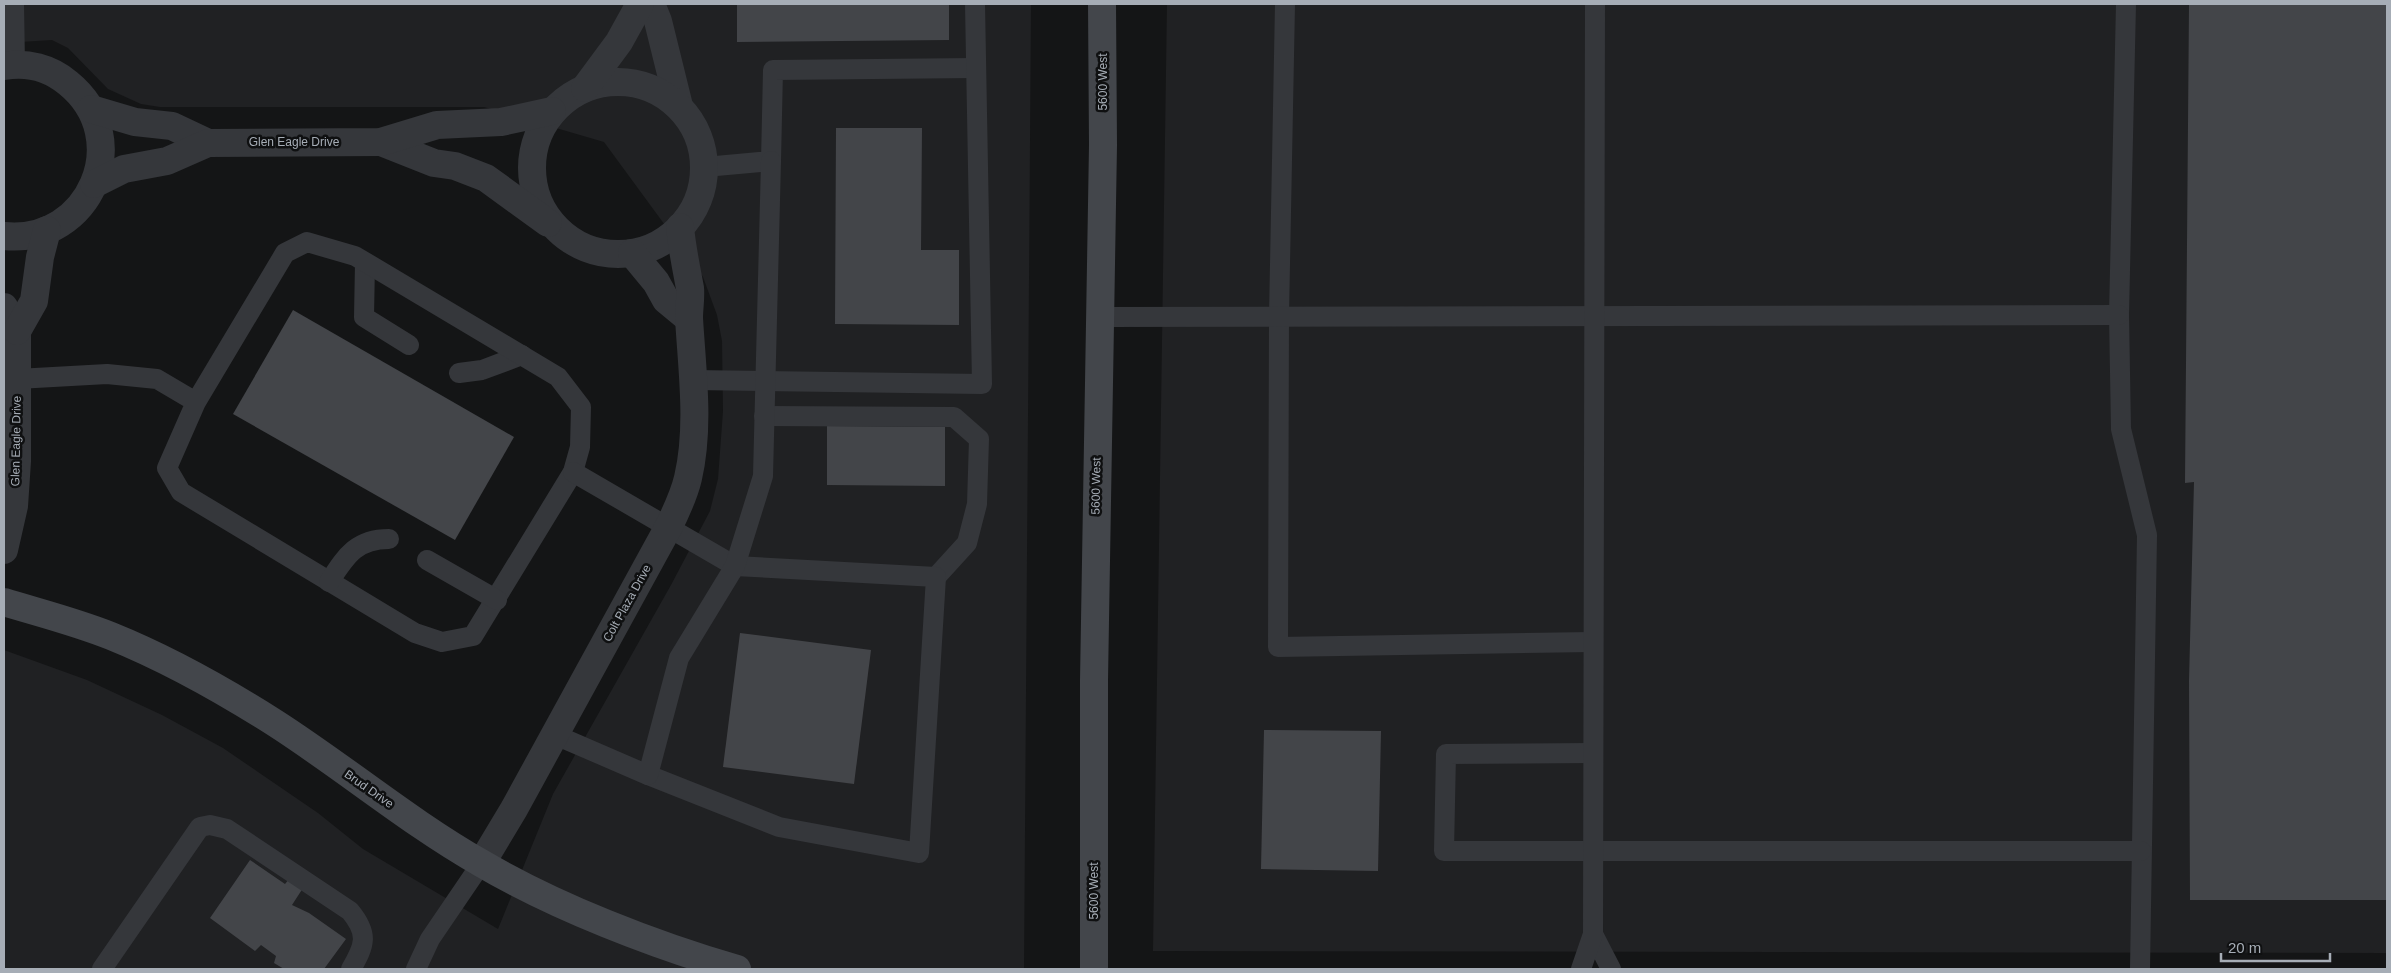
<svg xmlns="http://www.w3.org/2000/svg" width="2391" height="973" font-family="Helvetica,sans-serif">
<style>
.built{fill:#202123}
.building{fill:#434549}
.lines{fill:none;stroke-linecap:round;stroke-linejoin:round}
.lane{stroke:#35373b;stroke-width:20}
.street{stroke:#35373b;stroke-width:28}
.secondary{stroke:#43464b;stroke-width:28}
.labels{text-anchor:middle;stroke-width:5;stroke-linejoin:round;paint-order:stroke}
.street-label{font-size:12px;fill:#a6adb6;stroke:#0f1011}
</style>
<rect width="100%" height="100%" fill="#141516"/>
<g class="built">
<polygon points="4,4 1031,4 1024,969 4,969 4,650 87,680 162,715 223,748 318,813 363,849 498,929 553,794 671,585 710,511 718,479 723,411 722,341 717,315 703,277 604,142 484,107 160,107 141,104 108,89 68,48 52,40 4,43"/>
<polygon points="1167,4 2387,4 2387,953 1153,951"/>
</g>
<g class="building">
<polygon points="737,4 949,4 949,40 737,42"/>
<polygon points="2189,4 2387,4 2387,900 2190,900 2189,681 2194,482 2185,483"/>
<polygon points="836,128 922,128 921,250 959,250 959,325 835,324"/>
<polygon points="293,310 514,437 455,540 233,414"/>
<polygon points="827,426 945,427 945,486 827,485"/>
<polygon points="740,633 871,650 854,784 723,767"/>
<polygon points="1264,730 1381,731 1378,871 1261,869"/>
<polygon points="250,860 285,884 290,878 303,888 292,905 309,913 346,939 324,969 284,969 274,963 276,956 261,945 255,951 210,918"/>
</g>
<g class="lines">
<g class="lane">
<polyline points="14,4 15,64"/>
<polyline points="1285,4 1279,316 1278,647 1592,642"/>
<polyline points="2126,4 2119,315 2121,429 2147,535 2140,969"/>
<polyline points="705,167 771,161 773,70 976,68"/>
<polyline points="365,263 364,317 409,345"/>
<polyline points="1099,317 2119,315"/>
<polyline points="459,373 482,370 522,355"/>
<polyline points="17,379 107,374 157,379 196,402 285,253 307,242 355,256 558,377 581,407 580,447 573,472 473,636 442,642 415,633 181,492 167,468 196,402"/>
<polyline points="693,380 982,384 975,4"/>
<polyline points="764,416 954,417 979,439 977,504 967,543 936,577"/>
<polyline points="573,472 735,566 936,577 919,853 779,827 648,775"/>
<polyline points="427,560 497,600"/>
<path d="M329 582C346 556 356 539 389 539"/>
<polyline points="553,734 648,775 679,658 735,566 763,476 771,161"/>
<polyline points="1593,753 1446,754 1444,851 2141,851"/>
<polyline points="1593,934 1611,969"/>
<path d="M102 969 200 827 210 825 227 829 350 911C369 934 365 945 351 969"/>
<polyline points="416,969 430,939 481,864"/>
<polyline points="1581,969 1593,934 1595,4"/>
</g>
<g class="street">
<polyline points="651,4 658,21 679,106"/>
<path d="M4 66C27 62 50 68 68 83 136 138 90 245 4 236"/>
<circle cx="618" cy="168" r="86"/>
<polyline points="585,88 619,42 640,4"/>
<polyline points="91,109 135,122 172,126 208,143"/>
<polyline points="381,142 434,163 455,166 486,178 548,223"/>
<polyline points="94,184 124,169 167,161 208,143 381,142 437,125 501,122 552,111"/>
<polyline points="632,253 656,282 666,300 689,319"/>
<polyline points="4,307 17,331 17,461 14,506 4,550"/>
<polyline points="17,331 34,301 40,257 47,230"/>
<path d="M481 864 514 809 668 528C676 512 684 495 688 478 700 427 692 370 689 318 689 308 691 298 690 288 686 267 682 248 680 227"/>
</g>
<g class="secondary">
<path d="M4 602C40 613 76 622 111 636 168 659 223 690 275 723 345 768 409 822 481 863 556 907 654 945 737 969"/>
<polyline points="1094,969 1094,680 1103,145 1102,4"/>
</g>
</g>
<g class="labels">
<g class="street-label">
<text transform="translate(1103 82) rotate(-90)" y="4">5600 West</text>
<text x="294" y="146">Glen Eagle Drive</text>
<text transform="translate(16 441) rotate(-89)" y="4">Glen Eagle Drive</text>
<text transform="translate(1096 486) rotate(-89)" y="4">5600 West</text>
<text transform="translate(627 603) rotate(-61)" y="4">Colt Plaza Drive</text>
<text transform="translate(369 789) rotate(35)" y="4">Brud Drive</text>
<text transform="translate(1094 891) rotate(-90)" y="4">5600 West</text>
</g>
</g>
<rect width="2391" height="973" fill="none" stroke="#a6adb6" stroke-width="10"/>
<path d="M2221 953v8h109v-8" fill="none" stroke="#a6adb6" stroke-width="2.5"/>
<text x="2228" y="953" font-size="15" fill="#a6adb6" stroke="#0f1011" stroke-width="4" paint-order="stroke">20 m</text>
</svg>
